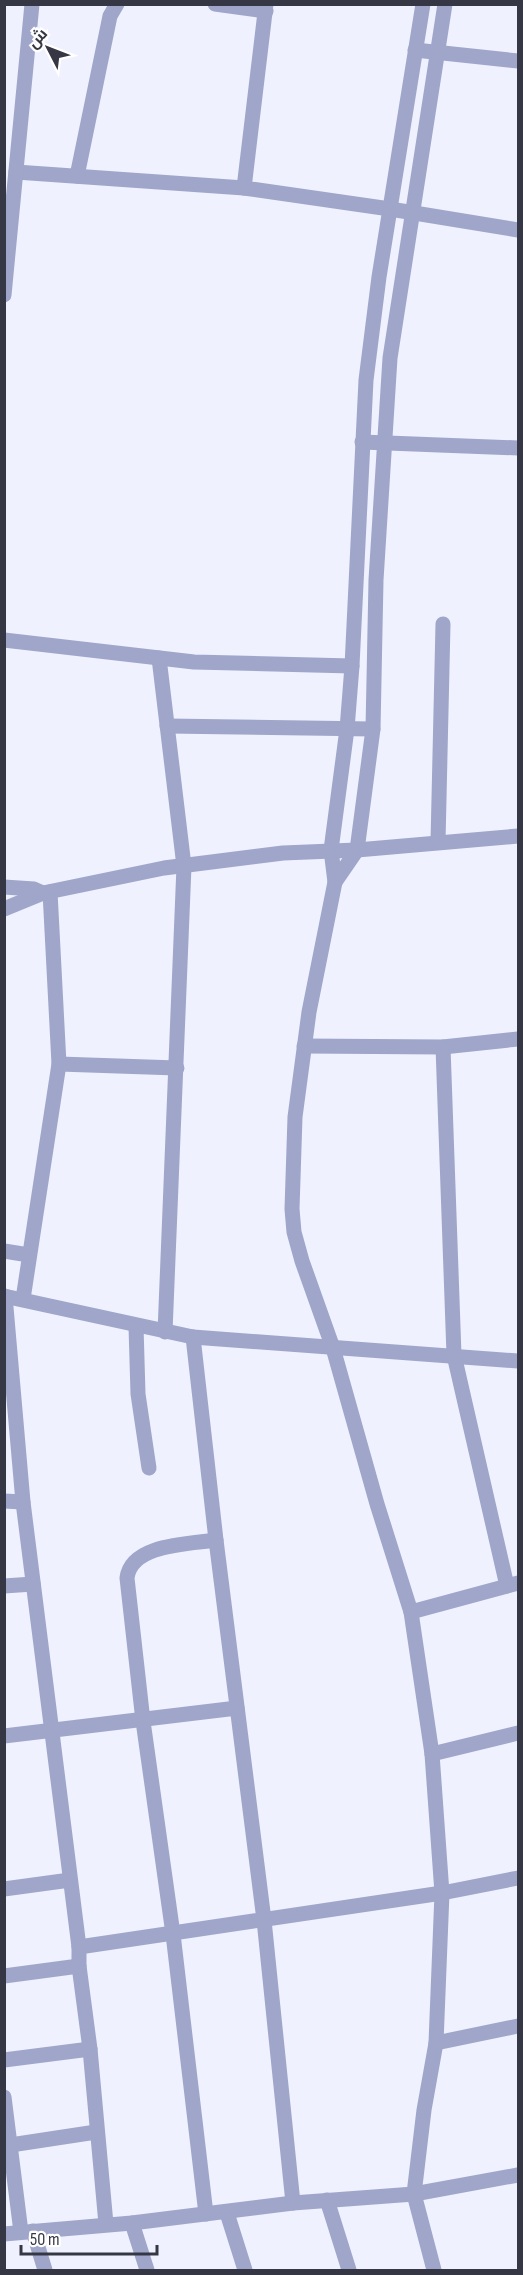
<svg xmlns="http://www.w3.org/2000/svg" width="523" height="2275" font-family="'Sofia Sans Condensed',Cairo,sans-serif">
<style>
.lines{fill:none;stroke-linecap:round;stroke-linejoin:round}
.minor{stroke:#9fa6ca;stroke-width:15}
</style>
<rect width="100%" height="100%" fill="#eff1fe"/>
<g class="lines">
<g class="minor">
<polyline points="215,4 266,11"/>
<polyline points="423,4 379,277 366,380 352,666 347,729 331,850 335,882 309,1012 295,1117 292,1209 294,1232 302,1261 333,1348 377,1504 411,1612 432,1754 442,1893 436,2043 424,2110 414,2194 434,2270"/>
<polyline points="415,50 518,61"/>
<polyline points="16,172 244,188 390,209 518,230"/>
<polyline points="77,176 110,16 117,4"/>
<polyline points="244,188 266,4"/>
<polyline points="4,295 32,4"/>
<polyline points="362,442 518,448"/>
<polyline points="4,640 194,662 352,666"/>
<polyline points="159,658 184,866 165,1332"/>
<polyline points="167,726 373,729"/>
<polyline points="438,842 443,624"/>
<polyline points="335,882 357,850 373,729 376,580 390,358 445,4"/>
<polyline points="4,887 34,889 43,893"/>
<polyline points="4,909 43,893 164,868 283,853 357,850 518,836"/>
<polyline points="304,1046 443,1047 518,1039"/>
<polyline points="443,1047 454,1355 507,1586"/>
<polyline points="59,1064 177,1068"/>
<polyline points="4,1251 29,1255"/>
<polyline points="4,1296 193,1337 518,1361"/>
<polyline points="5,1296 23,1502 79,1947 79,1966 90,2049 106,2224"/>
<polyline points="23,1299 59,1064 50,892"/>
<polyline points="136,1326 138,1394 149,1468"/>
<polyline points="193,1337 216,1540 264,1920 293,2203"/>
<polyline points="4,1501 23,1502"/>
<polyline points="4,1586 33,1584"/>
<polyline points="411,1612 518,1583"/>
<polyline points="4,1736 237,1708"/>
<polyline points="432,1754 518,1733"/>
<polyline points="4,1889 70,1880"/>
<polyline points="79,1947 442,1893 518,1878"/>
<polyline points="4,1976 79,1966"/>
<polyline points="436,2043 518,2026"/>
<polyline points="4,2060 90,2049"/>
<polyline points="4,2097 21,2232"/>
<polyline points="4,2146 96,2132"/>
<polyline points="327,2200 349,2270"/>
<polyline points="227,2213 245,2270"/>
<path d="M206 2214 173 1934 143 1721 127 1578C131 1544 189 1544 216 1540"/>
<polyline points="132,2223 147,2270"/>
<polyline points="33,2231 45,2270"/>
<polyline points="4,2234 132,2223 293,2203 414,2194 518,2175"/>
</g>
</g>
<rect width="523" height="2275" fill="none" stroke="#353844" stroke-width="12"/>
<g transform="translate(48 48) rotate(312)" stroke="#ffffff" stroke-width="4.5" paint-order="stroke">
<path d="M0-4.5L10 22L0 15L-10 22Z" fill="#353844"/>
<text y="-9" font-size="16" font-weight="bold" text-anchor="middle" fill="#353844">ش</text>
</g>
<path d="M21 2245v9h136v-9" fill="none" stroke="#353844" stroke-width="3"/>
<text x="30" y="2245" font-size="18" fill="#353844" stroke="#ffffff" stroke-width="4.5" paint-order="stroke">50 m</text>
</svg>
